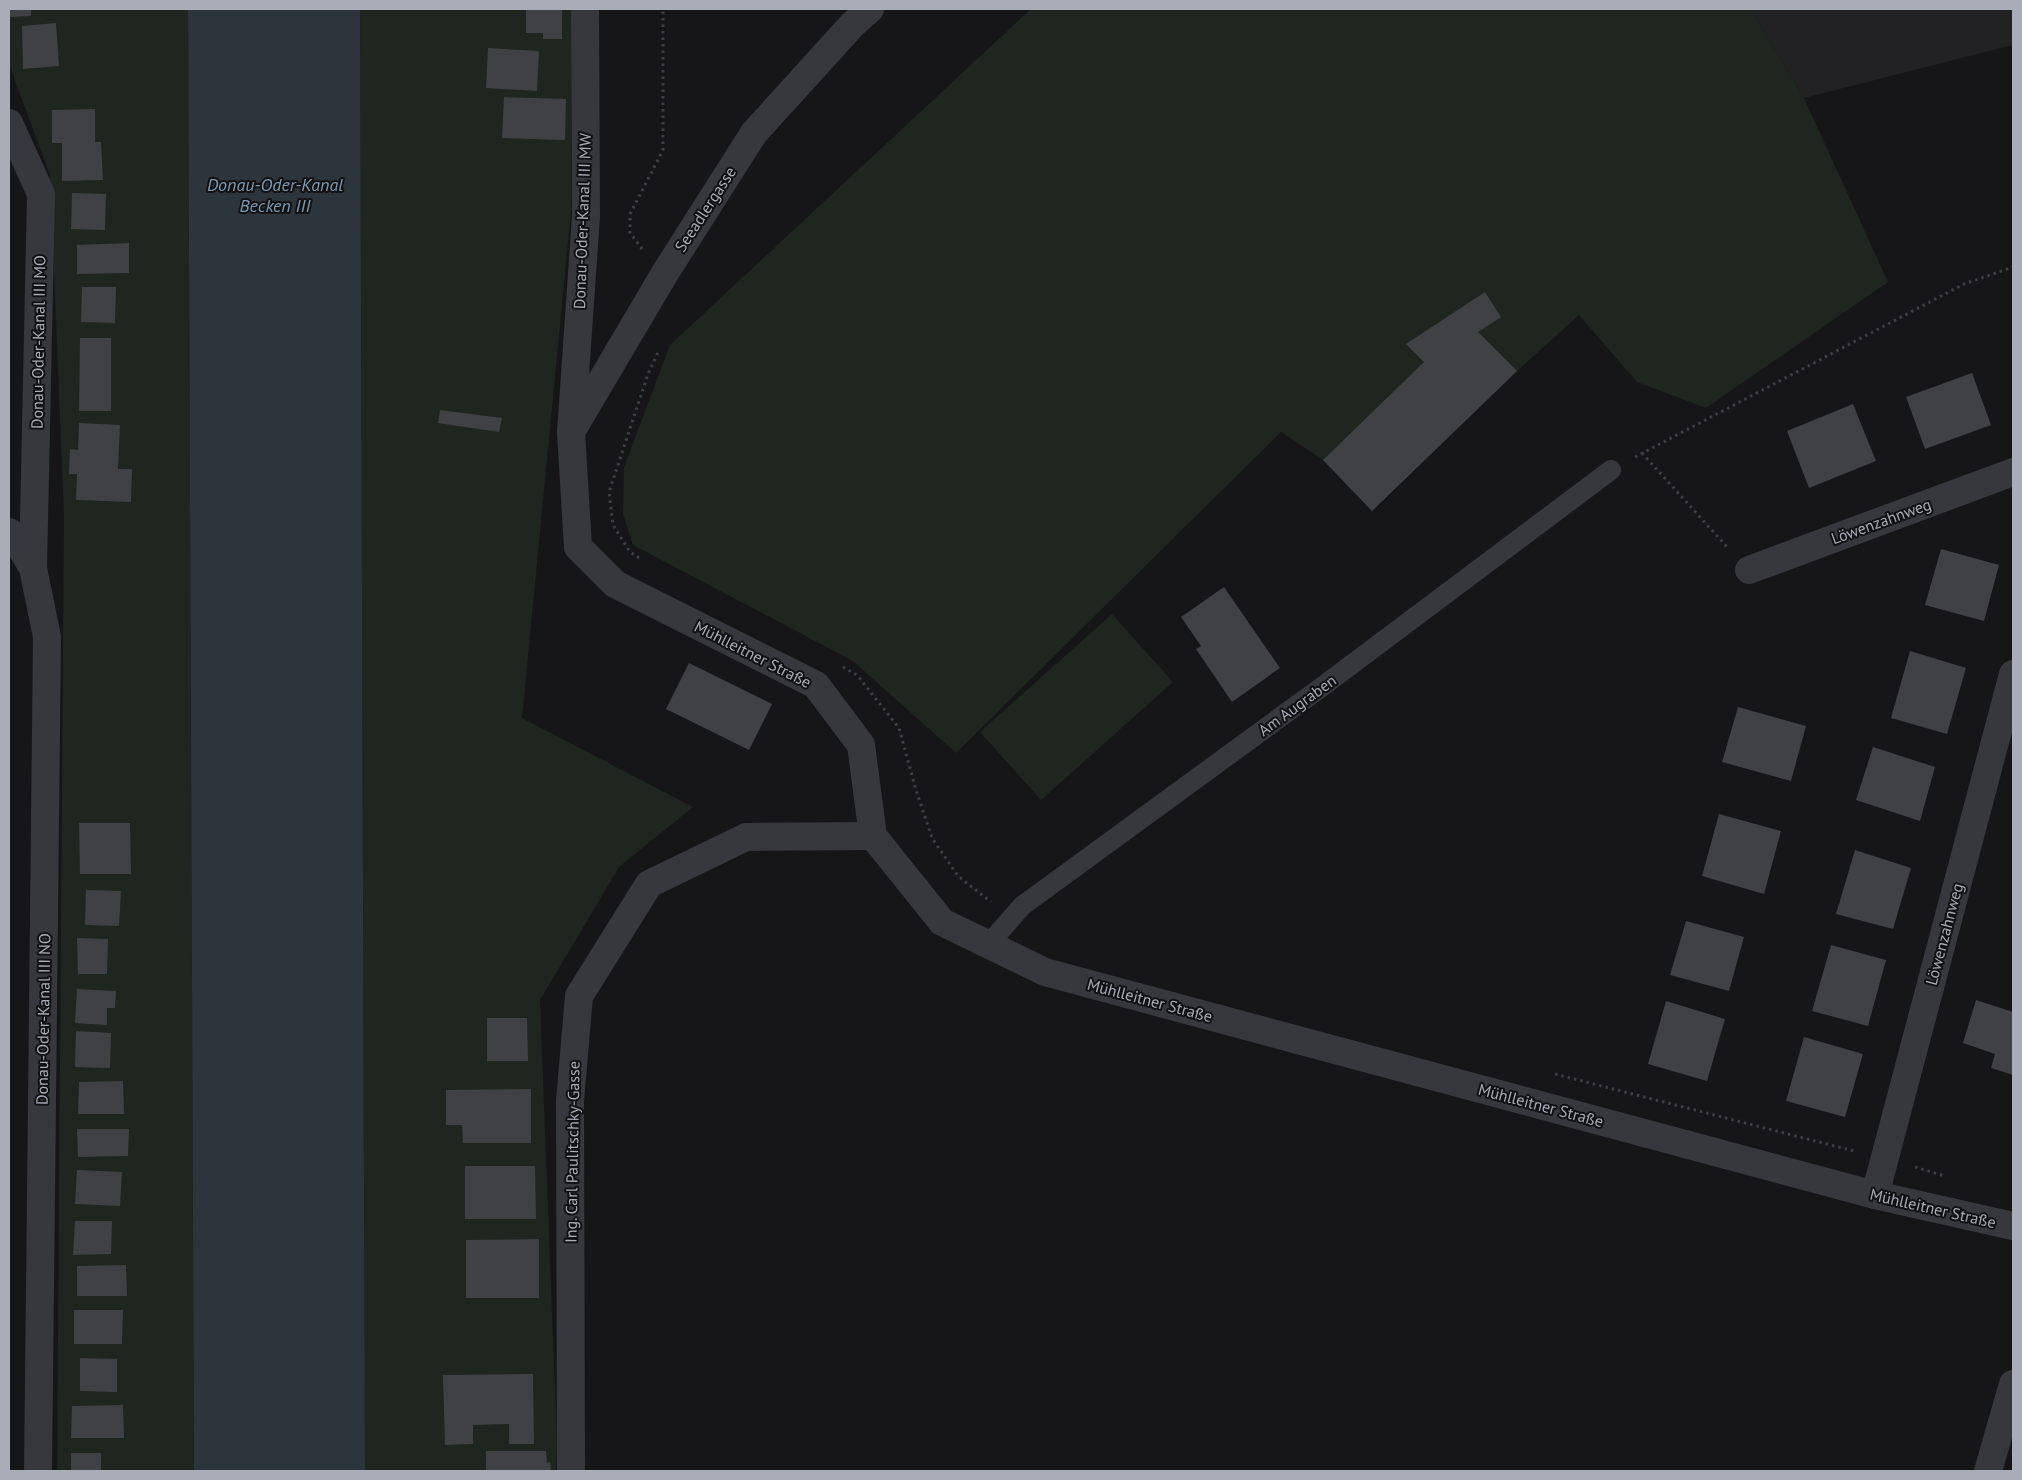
<svg xmlns="http://www.w3.org/2000/svg" width="2022" height="1480" font-family="'PT Sans',sans-serif">
<style>
.built{fill:#222225}
.green{fill:#1e261f}
.water{fill:#2c353c}
.building{fill:#404145}
.lines{fill:none;stroke-linecap:round;stroke-linejoin:round}
.path{stroke:#3d3f44;stroke-width:3;stroke-dasharray:2.5 4;stroke-linecap:butt}
.service{stroke:#37383d;stroke-width:20}
.minor{stroke:#37383d;stroke-width:28}
.tertiary{stroke:#37383d;stroke-width:28}
.labels{text-anchor:middle;stroke-width:4;stroke-linejoin:round;paint-order:stroke}
.street-label{font-size:16px;fill:#a8adb8;stroke:#111113}
.water-label{font-size:18px;font-style:italic;fill:#7f9bb3;stroke:#111113}
</style>
<rect width="100%" height="100%" fill="#161618"/>
<polygon class="built" points="1750,9 2013,9 2013,45 1804,98"/>
<g class="green">
<polygon points="9,9 188,9 194,1471 57,1471 64,514 50,175 9,64"/>
<polygon points="360,9 571,9 571,211 522,718 693,807 619,867 540,1000 557,1442 556,1471 365,1471"/>
<polygon points="1031,9 1750,9 1804,98 1888,282 1706,408 1637,382 1579,315 1517,371 1372,511 1323,460 1281,432 956,753 853,661 633,545 623,514 624,467 670,345"/>
<polygon points="1112,614 1173,682 1041,800 980,732"/>
</g>
<polygon class="water" points="188,9 360,9 365,1471 194,1471"/>
<g class="building">
<polygon points="9,9 31,9 31,16 9,17"/>
<polygon points="526,9 562,9 562,39 543,39 543,33 526,33"/>
<polygon points="56,23 59,66 23,69 22,26"/>
<polygon points="488,48 539,51 537,91 486,88"/>
<polygon points="504,97 566,99 565,140 502,138"/>
<polygon points="95,109 95,142 101,142 103,180 62,181 62,143 52,143 52,110"/>
<polygon points="72,193 106,194 105,230 71,229"/>
<polygon points="129,243 129,273 77,274 77,245"/>
<polygon points="82,287 116,287 115,323 81,322"/>
<polygon points="1485,292 1501,317 1478,332 1517,371 1372,511 1323,460 1424,362 1406,344"/>
<polygon points="80,338 111,338 111,411 79,411"/>
<polygon points="1972,373 1991,425 1925,449 1906,397"/>
<polygon points="1853,404 1876,461 1809,488 1787,431"/>
<polygon points="440,410 502,418 499,432 438,423"/>
<polygon points="79,423 120,425 118,469 132,469 131,502 76,500 77,474 69,474 70,449 78,450"/>
<polygon points="1941,549 1999,565 1984,621 1925,605"/>
<polygon points="1224,587 1280,668 1232,702 1196,649 1201,646 1181,617"/>
<polygon points="1910,651 1966,668 1947,734 1891,718"/>
<polygon points="689,663 772,704 749,750 666,709"/>
<polygon points="1738,707 1806,726 1791,781 1722,762"/>
<polygon points="1873,747 1935,767 1920,821 1856,800"/>
<polygon points="1719,814 1781,831 1764,894 1702,876"/>
<polygon points="79,823 130,823 131,874 80,874"/>
<polygon points="1855,850 1911,868 1893,929 1836,914"/>
<polygon points="86,890 121,891 119,926 85,925"/>
<polygon points="1686,921 1744,937 1729,991 1670,975"/>
<polygon points="77,938 108,939 107,974 78,974"/>
<polygon points="1831,945 1886,960 1868,1026 1812,1011"/>
<polygon points="77,989 116,991 115,1008 107,1008 107,1025 75,1023"/>
<polygon points="1976,1000 2013,1012 2013,1075 1991,1068 1995,1054 1963,1043"/>
<polygon points="1666,1001 1725,1019 1707,1081 1648,1064"/>
<polygon points="487,1018 527,1018 528,1061 487,1061"/>
<polygon points="76,1031 111,1033 110,1068 75,1067"/>
<polygon points="1804,1037 1863,1054 1845,1117 1786,1101"/>
<polygon points="123,1081 124,1114 78,1114 79,1082"/>
<polygon points="531,1089 531,1143 463,1143 462,1125 446,1125 446,1090"/>
<polygon points="77,1129 129,1129 128,1156 78,1157"/>
<polygon points="465,1166 535,1166 536,1219 465,1219"/>
<polygon points="77,1170 122,1172 120,1206 75,1204"/>
<polygon points="75,1221 112,1221 111,1254 73,1255"/>
<polygon points="539,1239 539,1298 466,1298 466,1240"/>
<polygon points="126,1265 127,1296 77,1296 77,1266"/>
<polygon points="74,1310 123,1310 122,1344 74,1344"/>
<polygon points="80,1358 117,1359 117,1392 80,1391"/>
<polygon points="533,1374 534,1444 509,1444 509,1424 473,1425 473,1444 445,1445 443,1375"/>
<polygon points="123,1405 124,1438 71,1438 72,1406"/>
<polygon points="486,1451 546,1451 547,1463 550,1462 551,1471 486,1471"/>
<rect x="71" y="1453" width="30" height="18"/>
</g>
<g class="lines">
<g class="path">
<polyline points="642,249 630,233 630,214 663,150 663,9"/>
<polyline points="1642,453 1728,548"/>
<polyline points="1635,457 1964,284 2013,267"/>
<polyline points="639,558 630,552 613,525 609,492 648,374 659,350"/>
<polyline points="843,667 857,675 899,728 916,790 932,838 958,876 991,902"/>
<polyline points="1555,1074 1854,1151"/>
<polyline points="1915,1167 1945,1176"/>
</g>
<polyline class="service" points="987,946 1022,906 1323,686 1611,470"/>
<g class="minor">
<polyline points="585,9 586,216 571,432 578,547 615,584 816,685 861,745 873,836 942,922 1045,972 1875,1195 2013,1226"/>
<polyline points="9,123 41,194 33,568"/>
<polyline points="574,427 665,273 754,133 852,25 870,9"/>
<polyline points="1749,570 2013,472"/>
<polyline points="1875,1195 2013,674"/>
<polyline points="571,1471 570,1101 579,996 649,884 746,837 873,836"/>
<polyline points="1988,1471 2013,1384"/>
</g>
<polyline class="tertiary" points="9,532 13,535 33,568 47,637 38,1471"/>
</g>
<g class="labels">
<g class="street-label">
<text transform="translate(705 209) rotate(-57)" y="6">Seeadlergasse</text>
<text transform="translate(582 221) rotate(-88)" y="6">Donau-Oder-Kanal III MW</text>
<text transform="translate(38 342) rotate(-89)" y="6">Donau-Oder-Kanal III MO</text>
<text transform="translate(1881 521) rotate(-20)" y="6">Löwenzahnweg</text>
<text transform="translate(753 654) rotate(27)" y="6">Mühlleitner Straße</text>
<text transform="translate(1297 705) rotate(-36)" y="6">Am Augraben</text>
<text transform="translate(1944 934) rotate(-75)" y="6">Löwenzahnweg</text>
<text transform="translate(1150 1000) rotate(15)" y="6">Mühlleitner Straße</text>
<text transform="translate(43 1019) rotate(-89)" y="6">Donau-Oder-Kanal III NO</text>
<text transform="translate(1541 1105) rotate(15)" y="6">Mühlleitner Straße</text>
<text transform="translate(572 1152) rotate(-89)" y="6">Ing. Carl Paulitschky-Gasse</text>
<text transform="translate(1933 1208) rotate(13)" y="6">Mühlleitner Straße</text>
</g>
<g class="water-label">
<text x="275" y="191">Donau-Oder-Kanal<tspan x="275" dy="21">Becken III</tspan></text>
</g>
</g>
<rect width="2022" height="1480" fill="none" stroke="#a8adb8" stroke-width="20"/>
</svg>
